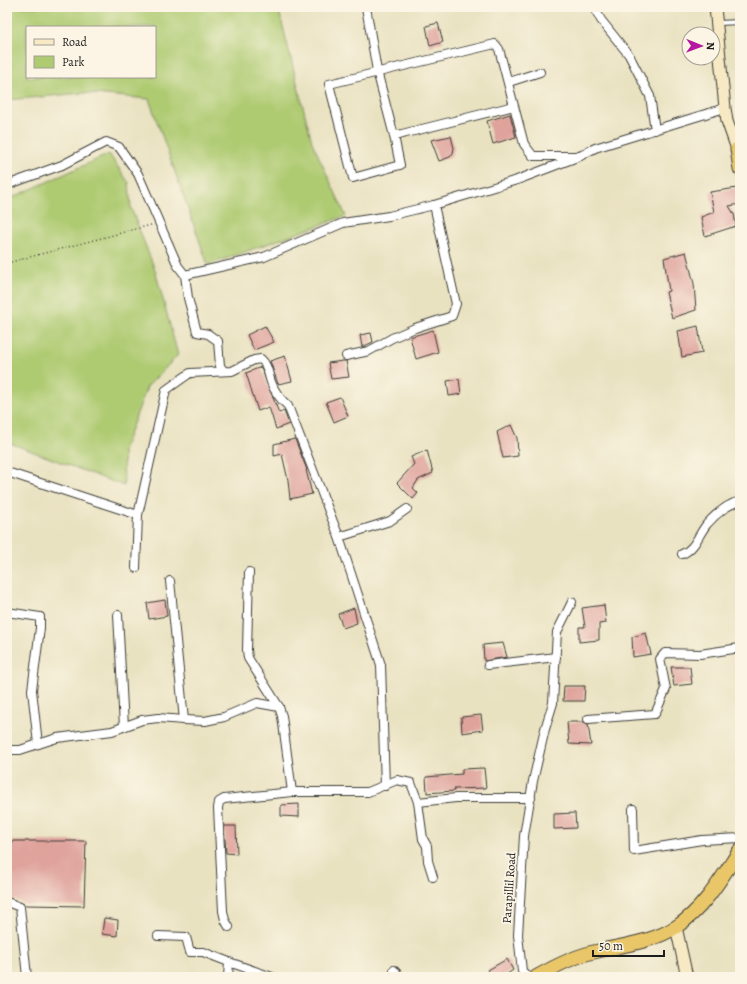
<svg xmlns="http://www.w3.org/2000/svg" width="747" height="984" font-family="Alegreya,serif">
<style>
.green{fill:#afcb72;stroke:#667447;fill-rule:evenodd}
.building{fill:#dfa39c}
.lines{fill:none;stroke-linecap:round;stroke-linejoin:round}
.service-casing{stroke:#3b3a35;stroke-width:6}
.minor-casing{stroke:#3b3a35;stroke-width:10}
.secondary-casing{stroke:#3b3a35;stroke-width:13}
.trunk-casing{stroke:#3b3a35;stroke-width:15}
.path{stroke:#3b3a35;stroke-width:1.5;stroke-dasharray:1 3;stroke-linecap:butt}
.service{stroke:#fff;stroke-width:4}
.minor{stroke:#fff;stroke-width:8}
.secondary{stroke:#f6e9c3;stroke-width:11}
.trunk{stroke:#e9c769;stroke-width:13}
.labels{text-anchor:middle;stroke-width:3.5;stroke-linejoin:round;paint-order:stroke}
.street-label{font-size:12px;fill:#1c1c1c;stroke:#fcf5e5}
</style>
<rect width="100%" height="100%" fill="#fcf5e5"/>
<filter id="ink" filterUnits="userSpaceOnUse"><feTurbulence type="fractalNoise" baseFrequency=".025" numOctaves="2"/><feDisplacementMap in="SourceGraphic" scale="8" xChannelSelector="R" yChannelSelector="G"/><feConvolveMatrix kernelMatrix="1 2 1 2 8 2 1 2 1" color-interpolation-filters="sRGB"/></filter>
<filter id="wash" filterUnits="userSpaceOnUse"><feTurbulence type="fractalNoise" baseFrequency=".012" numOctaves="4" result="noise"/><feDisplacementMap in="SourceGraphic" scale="16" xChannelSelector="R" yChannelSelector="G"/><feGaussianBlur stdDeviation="0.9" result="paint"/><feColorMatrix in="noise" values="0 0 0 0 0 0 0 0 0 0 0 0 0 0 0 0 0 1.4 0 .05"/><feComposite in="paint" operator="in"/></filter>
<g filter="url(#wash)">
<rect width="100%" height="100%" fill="#e9e2c1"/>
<g class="green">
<path d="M7 7H278L312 142 346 216 208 265 149 99 83 93 7 100ZM27 27H155V77H27Z"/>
<polygon points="109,154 129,183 131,208 155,270 178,355 147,387 123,450 124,486 7,442 7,200"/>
</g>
<g id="blocks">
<g class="building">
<polygon points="438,23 443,42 430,46 426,26"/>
<polygon points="510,114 516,137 493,144 487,121"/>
<polygon points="451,136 454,148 453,153 450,157 439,161 431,140"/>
<polygon points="737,188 740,204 729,206 734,214 736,226 705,236 701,217 714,212 710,192"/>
<polygon points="686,252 694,284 696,310 672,318 666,292 669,291 664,258"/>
<polygon points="265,326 274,342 254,350 247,335"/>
<polygon points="698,326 702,353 682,357 678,331"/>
<polygon points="433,330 438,352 416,359 410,337"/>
<polygon points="371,333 373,342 362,347 360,335"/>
<polygon points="285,356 292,381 278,384 270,361"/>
<polygon points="343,361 346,361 349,377 331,379 328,363"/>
<polygon points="261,367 279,413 284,411 289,424 276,429 269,407 258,411 246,373"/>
<polygon points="459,379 461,394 449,396 447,381"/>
<polygon points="340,397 348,416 334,422 326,402"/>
<polygon points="511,425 517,438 518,456 503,458 497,432"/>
<polygon points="295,439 307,470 306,470 312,494 290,499 288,480 282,454 274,456 274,444"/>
<polygon points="427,450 433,473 418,480 413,488 418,493 413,499 397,483 414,464 411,457"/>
<polygon points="165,600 167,616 149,619 147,603"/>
<polygon points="604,605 606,623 599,624 599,640 579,642 579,627 585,627 582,608"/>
<polygon points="354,608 357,623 343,628 338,614"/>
<polygon points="646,633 651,654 633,657 632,637"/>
<polygon points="503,643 507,657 484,661 483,645"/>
<polygon points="671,667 690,667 692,684 674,686"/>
<polygon points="564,686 585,686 584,701 563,701"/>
<polygon points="481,715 483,730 462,733 461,717"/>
<polygon points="567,722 584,722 588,724 591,745 569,744"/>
<polygon points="484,768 486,788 454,789 454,791 427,793 426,777 462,774 462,769"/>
<polygon points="299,804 299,817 281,816 281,805"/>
<polygon points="575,813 576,828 554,829 554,814"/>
<polygon points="224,826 236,826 237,854 226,853"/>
<polygon points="7,841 86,841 84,906 26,905 7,897"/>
<polygon points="104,918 118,920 117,936 102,934"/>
<polygon points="507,959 513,970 503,977 492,977 488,970"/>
</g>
</g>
</g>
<g filter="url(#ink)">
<use href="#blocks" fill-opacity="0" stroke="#3b3a35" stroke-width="1"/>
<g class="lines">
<g class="service-casing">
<polyline id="service" points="718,23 740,22"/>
</g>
<g class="minor-casing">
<g id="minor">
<polyline points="366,7 377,71 394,136"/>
<polyline points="594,7 601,20 629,55 650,96 655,130"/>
<polyline points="509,82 540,72"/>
<polyline points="514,106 394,136 400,165 353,178 329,84 495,44 499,49 524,144 533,156 580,156"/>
<polyline points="7,185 62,165 106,142 119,147 138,174 178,266 185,275 188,298 197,332 208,334 218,341 220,366 223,370"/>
<polyline points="185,275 264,257 343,223 389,216 434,205 517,180 580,156 595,148 725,108"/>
<polyline points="346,356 369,351 392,338 415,328 452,316 456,304 434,205"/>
<polyline points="7,472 138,515"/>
<polyline points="339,537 390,521 407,509"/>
<path d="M682 554C695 549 698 535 707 524 715 515 728 504 740 501"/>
<path d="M136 568 138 515 166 390 190 373 232 371 254 360 261 359C268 365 268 374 271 382 275 393 280 399 288 406L339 537 381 665 385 786"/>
<polyline points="249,572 247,650 248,658 279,707 282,716 292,792 368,792 397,780 411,783 418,802 423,839 427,846 428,861 433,877"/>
<polyline points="7,612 40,617 40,628 32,690 38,744"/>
<polyline points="118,615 124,727"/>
<polyline points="488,665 556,657"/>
<polyline points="588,719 655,714 666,689 660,659 665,653 700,654 740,648"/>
<polyline points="184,720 205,721 224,717 257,703 279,707"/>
<polyline points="7,750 20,750 57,738 112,731 142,720 158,718 184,720 170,581"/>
<polyline points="418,802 456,798 531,798"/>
<polyline points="633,809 634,851 702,840 740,838"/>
<polyline points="7,902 20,907 27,977"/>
<polyline points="229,927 225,920 223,911 218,808 219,802 224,799 292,792"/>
<polyline points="158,936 186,937 190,952 203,952 229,962"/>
<polyline points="394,970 400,977"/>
<polyline points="228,977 229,962 272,977"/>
<polyline points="528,977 522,971 518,935 524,836 533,781 545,729 553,703 557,632 572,602"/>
</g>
</g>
<g class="secondary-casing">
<g id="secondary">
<polyline points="715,7 725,108 727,121 737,149"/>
<polyline points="676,927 687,977"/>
</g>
</g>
<g class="trunk-casing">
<g id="trunk">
<polyline points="740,149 737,149 740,169"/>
<path d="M536 977C555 966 577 955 598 951 624 945 653 942 676 927 704 909 722 877 740 850"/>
</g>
</g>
<polyline class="path" points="7,263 151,225"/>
<use href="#service" class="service"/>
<use href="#minor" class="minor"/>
<use href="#secondary" class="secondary"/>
<use href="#trunk" class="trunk"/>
</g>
</g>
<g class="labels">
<g class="street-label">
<text transform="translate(509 888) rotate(-86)" y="4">Parapillil Road</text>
</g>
</g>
<rect width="747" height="984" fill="none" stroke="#fcf5e5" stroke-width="24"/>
<rect x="26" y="26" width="130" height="52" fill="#fcf5e5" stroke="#a29e95"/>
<rect x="34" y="39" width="20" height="6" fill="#f6e9c3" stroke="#a29e95"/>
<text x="62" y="46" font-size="12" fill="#1c1c1c">Road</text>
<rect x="34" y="56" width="20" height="12" fill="#afcb72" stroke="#a29e95"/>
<text x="62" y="66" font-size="12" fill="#1c1c1c">Park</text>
<g transform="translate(701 46) rotate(91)"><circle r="19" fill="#fcf5e5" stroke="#a29e95"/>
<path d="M0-3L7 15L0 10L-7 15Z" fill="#b5179e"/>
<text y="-6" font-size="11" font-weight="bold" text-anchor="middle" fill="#1c1c1c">N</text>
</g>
<path d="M593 950v6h71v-6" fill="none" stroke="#1c1c1c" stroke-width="2"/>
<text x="599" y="950" font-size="12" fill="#1c1c1c" stroke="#fcf5e5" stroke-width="3" paint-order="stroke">50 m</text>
</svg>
